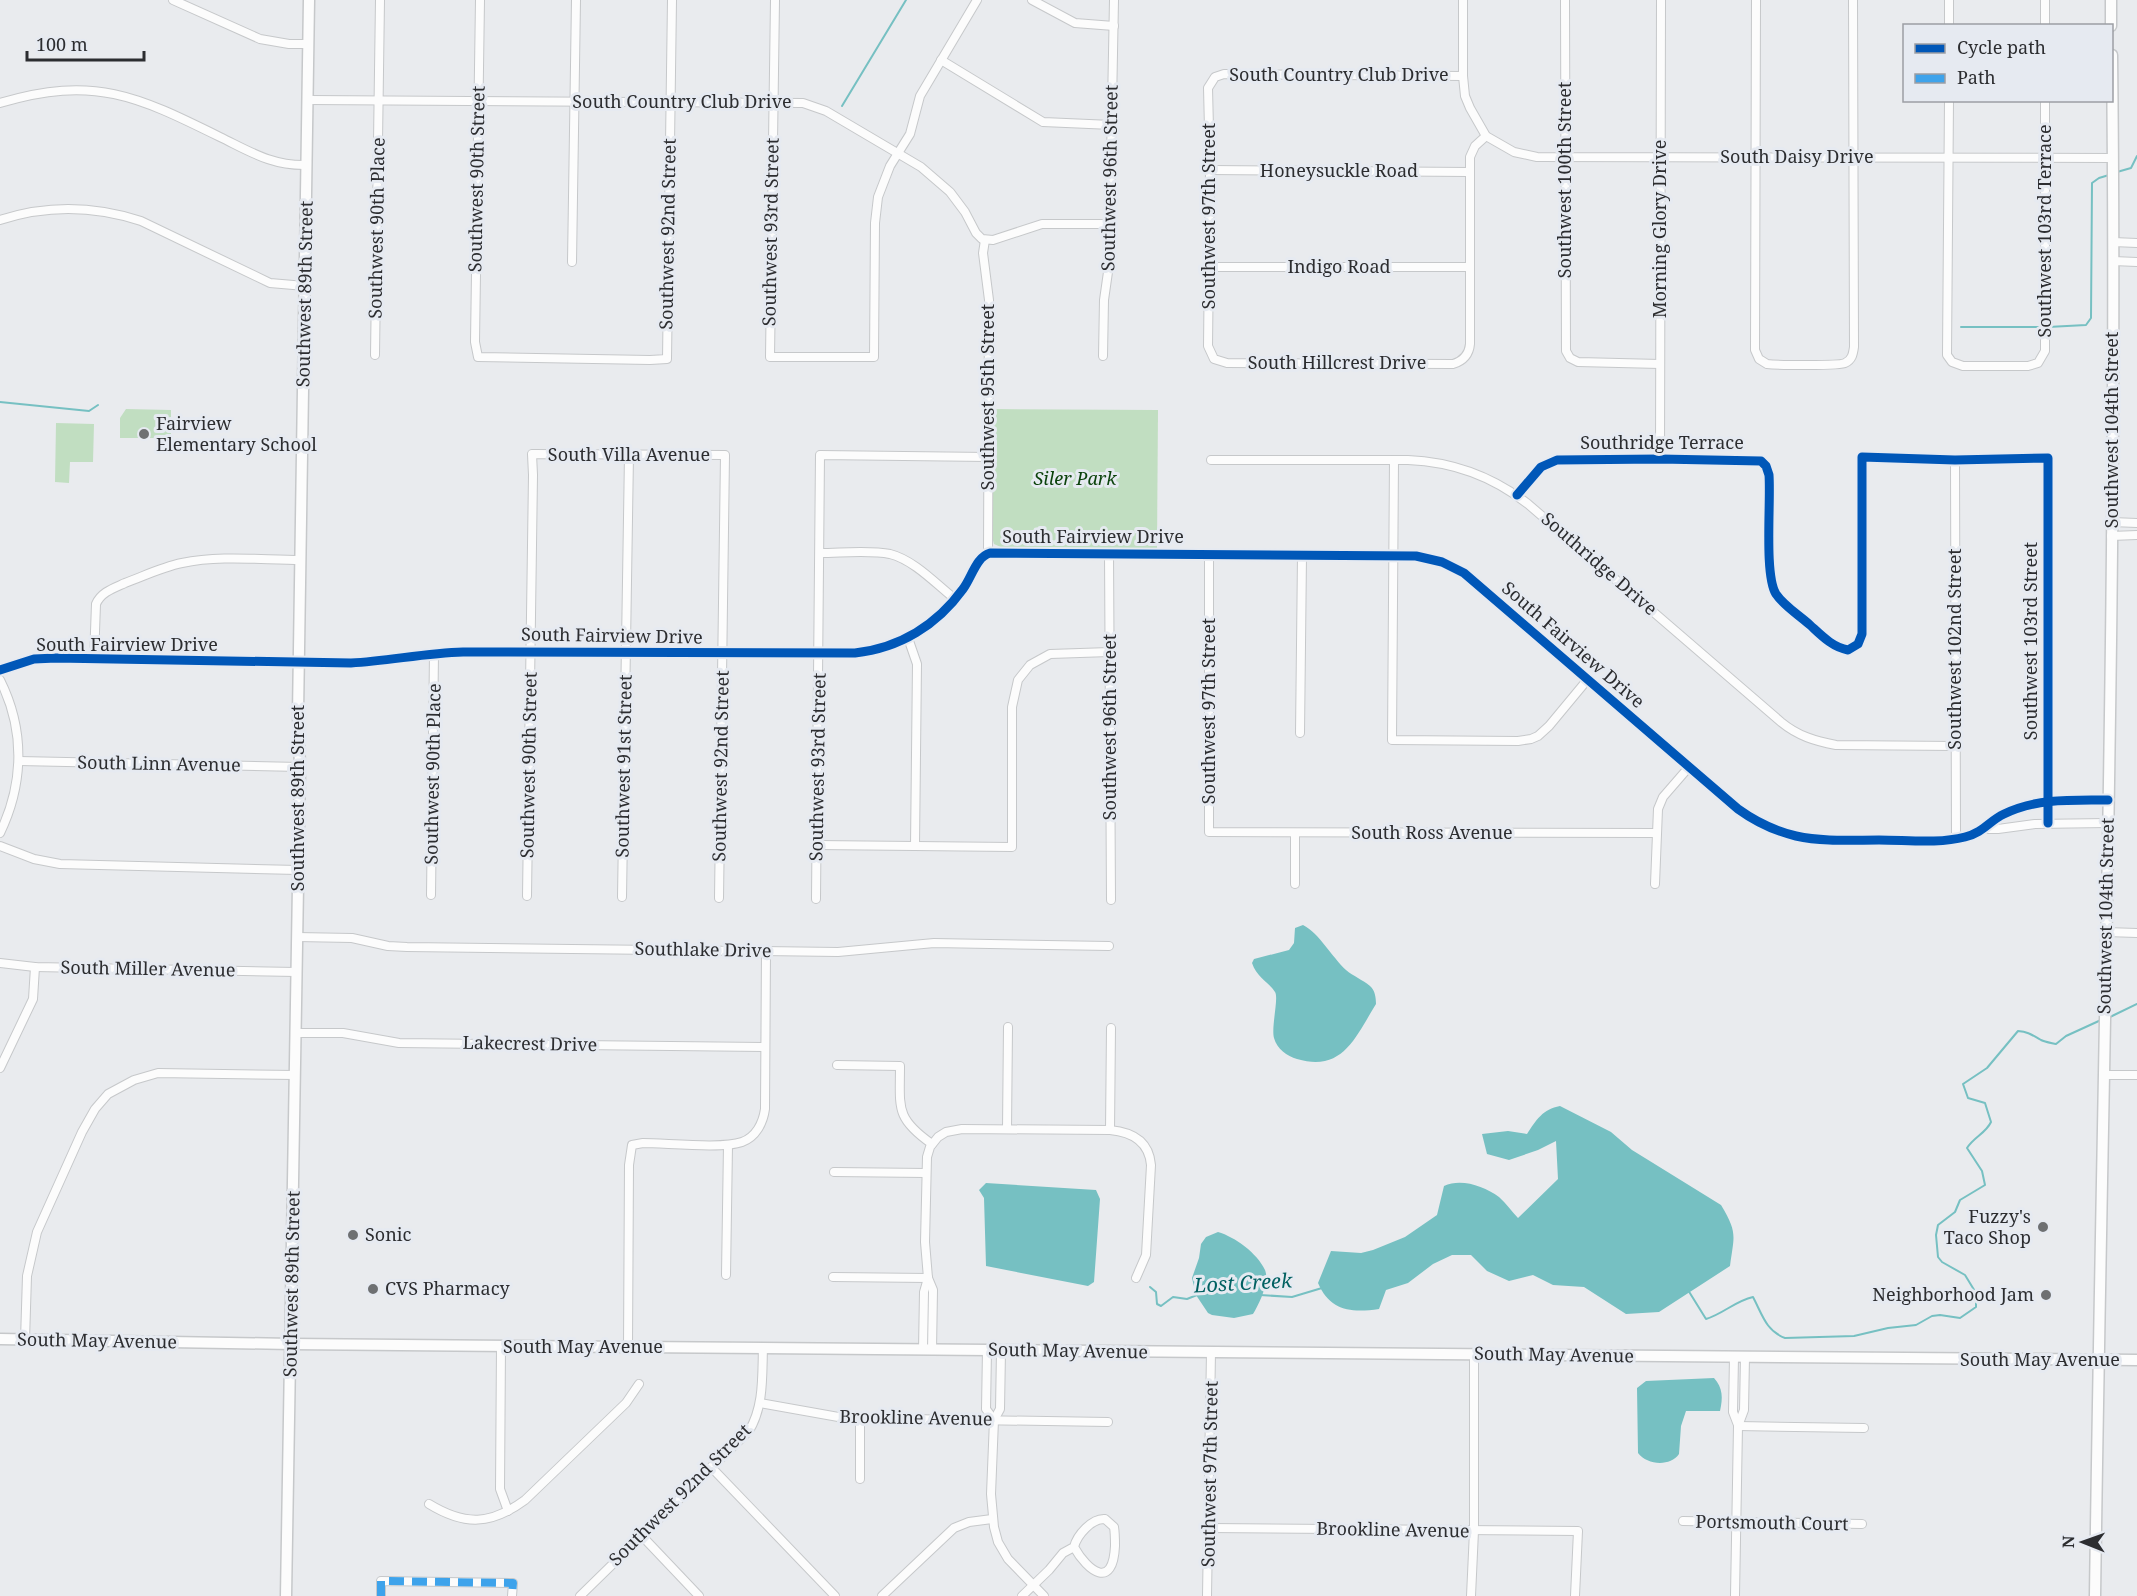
<svg xmlns="http://www.w3.org/2000/svg" width="2137" height="1596" font-family="'Noto Serif',serif">
<style>
.green{fill:#c1dec1}
.water{fill:#76c0c2}
.lines{fill:none;stroke-linecap:round;stroke-linejoin:round}
.stream{stroke:#76c0c2;stroke-width:2}
.minor-casing{stroke:#c6c8ca;stroke-width:10}
.major-casing{stroke:#c6c8ca;stroke-width:13}
.minor{stroke:#fcfcfc;stroke-width:8}
.major{stroke:#fcfcfc;stroke-width:10}
.quiet{stroke:#3ea3eb;stroke-width:8;stroke-dasharray:15 8;stroke-linecap:butt}
.cycleway-casing{stroke:#e6eaf1;stroke-width:13}
.cycleway{stroke:#0057b8;stroke-width:9}
.poi-dot{fill:#6e7072;stroke:#e6eaf1;stroke-width:2}
.labels{text-anchor:middle;stroke-width:6;stroke-linejoin:round;paint-order:stroke}
.street-label{font-size:18px;fill:#2c2d30;stroke:#e6eaf1}
.poi-label{font-size:18px;fill:#2c2d30;stroke:#e6eaf1;text-anchor:start}
.park-label{font-size:18px;font-style:italic;fill:#0c430c;stroke:#e6eaf1}
.water-label{font-size:20px;font-style:italic;fill:#006061;stroke:#e6eaf1}
</style>
<rect width="100%" height="100%" fill="#e9ebee"/>
<g class="green">
<polygon points="126,409 171,410 171,438 120,438 120,418"/>
<polygon points="994,409 1158,410 1157,548 1003,548 994,544 992,537"/>
<polygon points="56,423 94,424 93,462 70,462 69,483 55,482"/>
</g>
<g class="water">
<path d="M1303 925C1319 933 1332 957 1346 970 1353 976 1363 980 1370 986 1375 990 1376 998 1376 1004 1356 1036 1343 1073 1297 1059 1287 1056 1277 1049 1274 1038 1271 1027 1279 998 1275 992 1269 982 1257 978 1252 963L1254 959 1289 950 1294 943 1295 928Z"/>
<path d="M1560 1106 1611 1132 1632 1150 1721 1205C1738 1233 1734 1236 1730 1266L1659 1312 1626 1314 1584 1287 1553 1285 1533 1275 1509 1281 1487 1271 1471 1255H1452L1433 1264 1408 1283 1386 1290 1379 1309C1351 1313 1330 1311 1318 1283L1331 1251 1361 1253 1373 1250 1405 1237 1437 1215 1444 1186C1461 1178 1484 1186 1499 1197 1506 1203 1512 1212 1518 1218L1558 1179 1556 1141 1538 1150 1509 1160 1487 1154 1482 1134 1508 1131 1527 1134C1536 1120 1543 1109 1560 1106Z"/>
<polygon points="986,1183 1096,1190 1100,1199 1094,1282 1088,1286 986,1266 984,1198 979,1190"/>
<path d="M1218 1232C1235 1237 1257 1253 1265 1270 1270 1282 1259 1304 1253 1314L1234 1318 1212 1315 1208 1313 1196 1295 1192 1278 1199 1258 1201 1244 1206 1237Z"/>
<path d="M1714 1378C1723 1388 1723 1398 1720 1411H1686L1681 1426 1679 1454C1670 1467 1647 1465 1638 1453L1637 1388 1646 1381Z"/>
</g>
<g class="lines">
<g class="stream">
<polyline points="842,106 906,0"/>
<polyline points="2117,172 2131,168 2137,156"/>
<polyline points="1961,327 2042,327"/>
<polyline points="2048,327 2086,325 2091,318 2092,183 2099,178 2109,175"/>
<polyline points="0,402 89,411 98,405"/>
<polyline points="2110,1017 2137,1004"/>
<polyline points="1150,1287 1156,1292 1157,1304 1161,1306 1173,1297 1187,1299 1197,1295"/>
<path d="M1688 1290 1706 1319C1723 1314 1735 1301 1753 1297 1762 1314 1766 1331 1785 1338L1854 1336 1888 1328 1916 1325 1932 1316 1940 1315 1960 1318 1976 1307V1293L1965 1275 1942 1262 1938 1257 1936 1235 1938 1225 1955 1212 1960 1200 1985 1185 1982 1171 1967 1148C1974 1137 1986 1133 1991 1122L1985 1103 1968 1098 1963 1084 1987 1068 2018 1031C2029 1032 2032 1035 2041 1040 2045 1042 2052 1043 2056 1044L2066 1036 2101 1020"/>
<polyline points="1260,1295 1292,1297 1322,1288"/>
</g>
<g class="minor-casing">
<g id="minor">
<polyline points="173,0 260,39 289,44 309,44"/>
<polyline points="480,0 475,342 478,357 650,360 667,359 672,0"/>
<polyline points="775,0 770,357 874,357 875,223 878,197 890,166 910,134 920,96 977,0"/>
<polyline points="1032,0 1075,23 1114,26"/>
<polyline points="1463,0 1463,76 1465,96 1470,108 1486,136 1514,152 1537,157 2113,158"/>
<polyline points="1565,0 1566,351 1570,358 1578,362 1660,364"/>
<path d="M1756 0 1755 350 1759 359 1767 364C1777 365 1840 366 1845 363 1852 360 1853 354 1854 347L1853 0"/>
<polyline points="1949,26 1949,0"/>
<polyline points="2045,26 2045,0"/>
<polyline points="941,60 1043,122 1112,125"/>
<path d="M1463 76 1224 74 1215 77 1208 88 1210 170 1208 346 1214 359 1227 363 1453 364C1463 361 1469 355 1470 344V157L1475 146 1486 136"/>
<polyline points="308,100 803,103 826,111 921,167 950,192 965,212 976,233 982,239 993,240 1042,224 1110,224"/>
<polyline points="1949,100 1947,355 1952,362 1963,366 2028,366 2038,363 2045,351 2045,100"/>
<path d="M0 103C94 75 137 96 220 137 251 152 272 166 307 165"/>
<polyline points="1210,170 1469,172"/>
<path d="M0 220C46 205 95 206 141 221L270 283 305 286"/>
<polyline points="985,240 983,253 989,300 988,554"/>
<polyline points="2113,242 2137,243"/>
<polyline points="2113,261 2137,262"/>
<polyline points="572,262 576,0"/>
<polyline points="1209,267 1469,267"/>
<polyline points="375,355 380,0"/>
<polyline points="1103,356 1104,300 1109,265 1114,0"/>
<polyline points="1660,459 1661,0"/>
<path d="M1211 460H1408C1454 462 1492 476 1528 504L1781 722C1798 736 1815 741 1836 745L1955 746"/>
<polyline points="1394,460 1392,740 1518,741 1531,739 1538,736 1549,726 1588,679"/>
<polyline points="1955,460 1956,838"/>
<path d="M1517 495 1541 467 1557 460 1660 459 1761 461 1766 466 1769 475C1771 501 1764 575 1776 594 1784 606 1799 615 1810 625 1821 635 1832 647 1848 650L1858 644 1862 634V457L1955 460 2048 458V823"/>
<polyline points="2112,522 2137,523"/>
<polyline points="2111,536 2137,535"/>
<path d="M820 553C841 553 870 550 890 554 914 560 936 584 955 599"/>
<polyline points="1109,554 1111,900"/>
<polyline points="1209,554 1209,832 1656,833"/>
<polyline points="908,638 917,664 915,846"/>
<path d="M94 659 96 604C101 592 114 588 125 583 144 576 162 567 182 563 220 555 262 560 301 560"/>
<path d="M0 670 34 659 56 658 351 663C389 661 425 653 463 652L855 653C900 648 937 625 963 589 972 577 976 557 990 553L1416 556 1442 562 1464 573 1738 809C1756 822 1775 831 1796 836 1823 842 1852 840 1879 840 1907 840 1938 844 1965 837 1984 832 1989 821 2004 814 2037 798 2072 800 2108 800"/>
<path d="M0 680C25 730 24 783 0 833"/>
<polyline points="1300,733 1302,556"/>
<polyline points="19,761 300,767"/>
<polyline points="1986,829 1998,829 2035,824 2107,823"/>
<polyline points="817,845 1012,847 1012,707 1018,680 1030,665 1050,654 1110,652"/>
<polyline points="0,846 34,859 60,864 298,870"/>
<polyline points="1295,884 1295,833"/>
<polyline points="1655,884 1658,809 1663,797 1689,767"/>
<polyline points="431,895 434,654"/>
<polyline points="527,896 533,475 532,454 725,455 719,898"/>
<polyline points="622,897 629,455"/>
<polyline points="816,899 820,455 988,457"/>
<polyline points="2106,932 2137,933"/>
<polyline points="297,937 352,938 388,946 407,947 838,952 934,943 1109,946"/>
<polyline points="0,963 35,967 296,972"/>
<polyline points="296,1033 343,1033 399,1043 765,1047"/>
<path d="M837 1065 900 1066C900 1108 895 1118 932 1144"/>
<polyline points="0,1068 33,999 35,967"/>
<polyline points="2103,1075 2137,1075"/>
<polyline points="1007,1129 1008,1027"/>
<polyline points="1110,1130 1111,1028"/>
<polyline points="834,1172 926,1173"/>
<polyline points="726,1275 728,1145"/>
<polyline points="833,1277 928,1278"/>
<polyline points="25,1340 27,1276 37,1232 82,1132 95,1109 108,1094 134,1080 158,1073 295,1075"/>
<polyline points="501,1346 500,1489 508,1511"/>
<path d="M628 1347 629 1165 632 1145 643 1143C666 1143 723 1149 742 1142 756 1137 763 1123 765 1109L766 951"/>
<polyline points="923,1350 924,1292 928,1278"/>
<path d="M932 1350 933 1290 928 1278 925 1242 927 1157 930 1147 938 1137 946 1132 962 1129 1110 1130C1132 1132 1149 1141 1151 1165L1146 1255 1136 1278"/>
<polyline points="987,1350 986,1409 994,1420"/>
<polyline points="1001,1351 1000,1409 994,1420 991,1494 994,1527 998,1542 1008,1559 1044,1596"/>
<polyline points="1734,1357 1733,1412 1738,1425"/>
<polyline points="760,1403 844,1418 1108,1422"/>
<polyline points="1738,1426 1864,1428"/>
<polyline points="711,1467 835,1596"/>
<polyline points="860,1479 860,1419"/>
<path d="M429 1504C465 1526 491 1525 525 1500L626 1403 639 1384"/>
<polyline points="1683,1521 1862,1524"/>
<polyline points="1209,1528 1578,1531 1575,1596"/>
<polyline points="642,1536 699,1596"/>
<polyline points="381,1596 381,1581 513,1583 512,1596"/>
<path d="M580 1596 749 1431C764 1406 762 1377 763 1348"/>
<polyline points="882,1596 954,1528 969,1522 992,1519"/>
<path d="M1022 1596 1049 1570 1063 1553 1074 1547C1077 1535 1092 1518 1105 1519L1114 1527C1115 1533 1115 1539 1115 1546 1113 1590 1088 1572 1074 1547"/>
<polyline points="1207,1596 1211,1352"/>
<polyline points="1471,1596 1474,1531 1474,1355"/>
<polyline points="1735,1596 1738,1426 1744,1410 1745,1357"/>
</g>
</g>
<g class="major-casing">
<g id="major">
<polyline points="2111,0 2111,26"/>
<polyline points="0,1339 291,1344 2137,1360"/>
<polyline points="286,1596 300,767 298,714 309,0"/>
<path d="M2095 1596C2102 1083 2118 569 2112 55"/>
</g>
</g>
<use href="#minor" class="minor"/>
<use href="#major" class="major"/>
<polyline class="quiet" points="381,1596 381,1581 513,1583 512,1596"/>
<g class="cycleway-casing">
<g id="cycleway">
<path d="M1517 495 1541 467 1557 460 1660 459 1761 461 1766 466 1769 475C1771 501 1764 575 1776 594 1784 606 1799 615 1810 625 1821 635 1832 647 1848 650L1858 644 1862 634V457L1955 460 2048 458V823"/>
<path d="M0 670 34 659 56 658 351 663C389 661 425 653 463 652L855 653C900 648 937 625 963 589 972 577 976 557 990 553L1416 556 1442 562 1464 573 1738 809C1756 822 1775 831 1796 836 1823 842 1852 840 1879 840 1907 840 1938 844 1965 837 1984 832 1989 821 2004 814 2037 798 2072 800 2108 800"/>
</g>
</g>
<use href="#cycleway" class="cycleway"/>
</g>
<g class="poi-dot">
<circle cx="144" cy="434" r="6"/>
<circle cx="2043" cy="1227" r="6"/>
<circle cx="353" cy="1235" r="6"/>
<circle cx="373" cy="1289" r="6"/>
<circle cx="2046" cy="1295" r="6"/>
</g>
<g class="labels">
<g class="street-label">
<text x="1339" y="81">South Country Club Drive</text>
<text x="682" y="108">South Country Club Drive</text>
<text x="1797" y="163">South Daisy Drive</text>
<text x="1339" y="177">Honeysuckle Road</text>
<text transform="translate(1110 178) rotate(-89)" y="6">Southwest 96th Street</text>
<text transform="translate(477 179) rotate(-89)" y="6">Southwest 90th Street</text>
<text transform="translate(1565 180) rotate(-90)" y="6">Southwest 100th Street</text>
<text transform="translate(1209 216) rotate(-90)" y="6">Southwest 97th Street</text>
<text transform="translate(377 228) rotate(-89)" y="6">Southwest 90th Place</text>
<text transform="translate(1660 229) rotate(-90)" y="6">Morning Glory Drive</text>
<text transform="translate(2045 231) rotate(-90)" y="6">Southwest 103rd Terrace</text>
<text transform="translate(771 232) rotate(-89)" y="6">Southwest 93rd Street</text>
<text transform="translate(668 234) rotate(-89)" y="6">Southwest 92nd Street</text>
<text x="1339" y="273">Indigo Road</text>
<text transform="translate(305 294) rotate(-89)" y="6">Southwest 89th Street</text>
<text x="1337" y="369">South Hillcrest Drive</text>
<text transform="translate(988 397) rotate(-90)" y="6">Southwest 95th Street</text>
<text transform="translate(2112 430) rotate(-90)" y="6">Southwest 104th Street</text>
<text x="1662" y="449">Southridge Terrace</text>
<text x="629" y="461">South Villa Avenue</text>
<text x="1093" y="543">South Fairview Drive</text>
<text transform="translate(1599 564) rotate(41)" y="6">Southridge Drive</text>
<text transform="translate(612 636) rotate(1)" y="6">South Fairview Drive</text>
<text transform="translate(2031 641) rotate(-90)" y="6">Southwest 103rd Street</text>
<text x="127" y="651">South Fairview Drive</text>
<text transform="translate(1573 645) rotate(41)" y="6">South Fairview Drive</text>
<text transform="translate(1955 649) rotate(-90)" y="6">Southwest 102nd Street</text>
<text transform="translate(1209 711) rotate(-90)" y="6">Southwest 97th Street</text>
<text transform="translate(1110 727) rotate(-90)" y="6">Southwest 96th Street</text>
<text transform="translate(159 764) rotate(1)" y="6">South Linn Avenue</text>
<text transform="translate(529 765) rotate(-89)" y="6">Southwest 90th Street</text>
<text transform="translate(624 766) rotate(-89)" y="6">Southwest 91st Street</text>
<text transform="translate(721 766) rotate(-89)" y="6">Southwest 92nd Street</text>
<text transform="translate(818 767) rotate(-89)" y="6">Southwest 93rd Street</text>
<text transform="translate(433 774) rotate(-89)" y="6">Southwest 90th Place</text>
<text transform="translate(298 798) rotate(-90)" y="6">Southwest 89th Street</text>
<text x="1432" y="839">South Ross Avenue</text>
<text transform="translate(2106 916) rotate(-89)" y="6">Southwest 104th Street</text>
<text transform="translate(703 950) rotate(1)" y="6">Southlake Drive</text>
<text transform="translate(148 969) rotate(1)" y="6">South Miller Avenue</text>
<text transform="translate(530 1044) rotate(1)" y="6">Lakecrest Drive</text>
<text transform="translate(292 1284) rotate(-89)" y="6">Southwest 89th Street</text>
<text transform="translate(97 1341) rotate(1)" y="6">South May Avenue</text>
<text x="583" y="1353">South May Avenue</text>
<text transform="translate(1068 1351) rotate(1)" y="6">South May Avenue</text>
<text transform="translate(1554 1355) rotate(1)" y="6">South May Avenue</text>
<text x="2040" y="1366">South May Avenue</text>
<text transform="translate(916 1418) rotate(1)" y="6">Brookline Avenue</text>
<text transform="translate(1210 1474) rotate(-89)" y="6">Southwest 97th Street</text>
<text transform="translate(680 1495) rotate(-45)" y="6">Southwest 92nd Street</text>
<text transform="translate(1772 1523) rotate(1)" y="6">Portsmouth Court</text>
<text transform="translate(1393 1530) rotate(1)" y="6">Brookline Avenue</text>
</g>
<g class="poi-label">
<text x="156" y="430">Fairview<tspan x="156" dy="21">Elementary School</tspan></text>
<text x="2031" y="1223" text-anchor="end">Fuzzy's<tspan x="2031" dy="21">Taco Shop</tspan></text>
<text x="365" y="1241">Sonic</text>
<text x="385" y="1295">CVS Pharmacy</text>
<text x="2034" y="1301" text-anchor="end">Neighborhood Jam</text>
</g>
<g class="park-label">
<text x="1075" y="485">Siler Park</text>
</g>
<g class="water-label">
<text transform="translate(1243 1283) rotate(-3)" y="7">Lost Creek</text>
</g>
</g>
<rect x="1903" y="24" width="210" height="78" fill="#e6eaf1" stroke="#9c9ea4" stroke-width="1.5"/>
<rect x="1915" y="44" width="30" height="9" fill="#0057b8" stroke="#9c9ea4" stroke-width="1.5"/>
<text x="1957" y="54" font-size="18" fill="#2c2d30">Cycle path</text>
<rect x="1915" y="74" width="30" height="9" fill="#3ea3eb" stroke="#9c9ea4" stroke-width="1.5"/>
<text x="1957" y="84" font-size="18" fill="#2c2d30">Path</text>
<g transform="translate(2083 1542) rotate(271)" stroke="#e6eaf1" stroke-width="4.5" paint-order="stroke">
<path d="M0-4.5L10 22L0 15L-10 22Z" fill="#2c2d30"/>
<text y="-9" font-size="16" font-weight="bold" text-anchor="middle" fill="#2c2d30">N</text>
</g>
<path d="M27 51v9h117v-9" fill="none" stroke="#2c2d30" stroke-width="3"/>
<text x="36" y="51" font-size="18" fill="#2c2d30" stroke="#e6eaf1" stroke-width="4.5" paint-order="stroke">100 m</text>
</svg>
